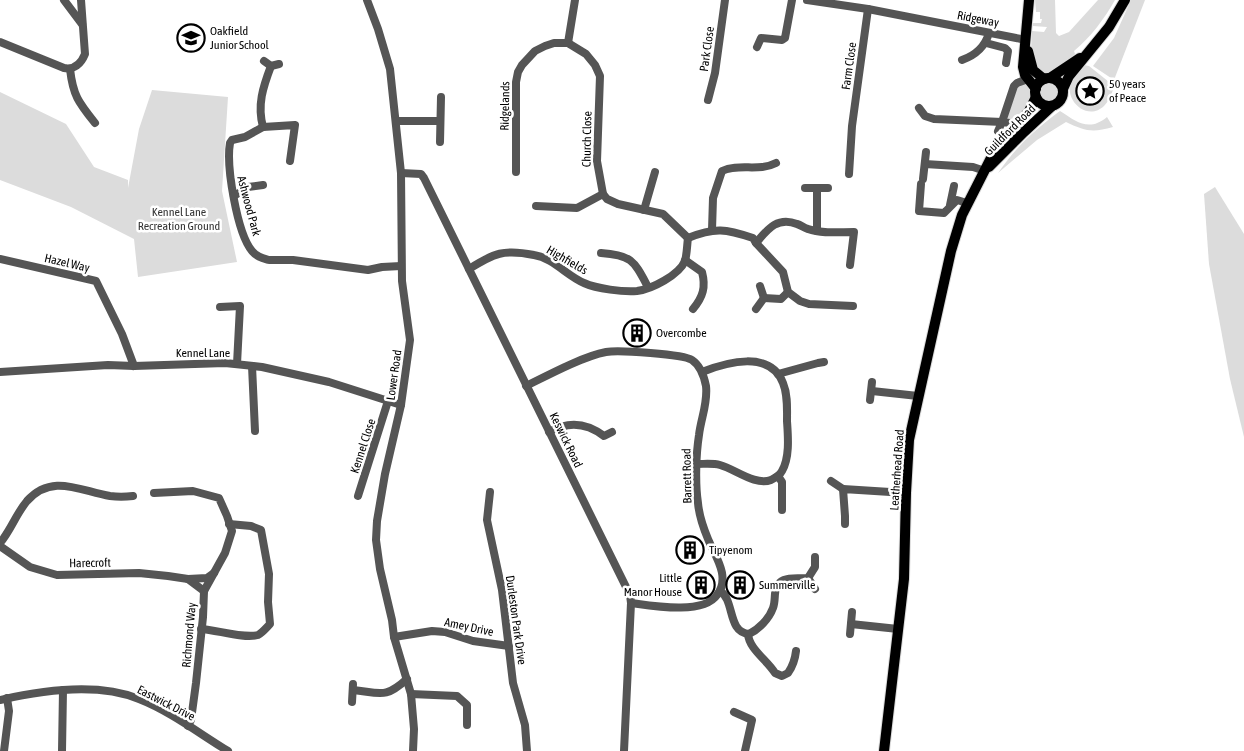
<svg xmlns="http://www.w3.org/2000/svg" width="1244" height="751" font-family="'Asap Condensed',sans-serif">
<style>
.green{fill:#dcdcdc}
.lines{fill:none;stroke-linecap:round;stroke-linejoin:round}
.major-casing{stroke:#dbdbdb;stroke-width:12}
.minor{stroke:#555;stroke-width:8}
.major{stroke:#000;stroke-width:10}
.labels{text-anchor:middle;stroke-width:5;stroke-linejoin:round;paint-order:stroke}
.street-label{font-size:12px;fill:#000;stroke:#fff}
.poi-label{font-size:12px;fill:#000;stroke:#fff;text-anchor:start}
.park-label{font-size:12px;fill:#333;stroke:#fff}
</style>
<rect width="100%" height="100%" fill="#fff"/>
<g class="green">
<path d="M1035 0H1055L1056 33 1059 36 1069 32 1098 0H1115C1105 18 1090 38 1074 51L1075 54 1050 74H1045L1039 71 1031 50 1032 31 1044 32 1047 27 1033 26V23H1041L1042 19H1040V12H1036Z"/>
<polygon points="1131,0 1145,0 1114,80 1093,66 1114,38"/>
<path d="M1084 65 1089 66 1114 86C1102 135 1057 103 1073 77 1076 73 1081 69 1084 65Z"/>
<polygon points="1025,82 1033,91 1030,104 1017,120 1009,121 1007,118 1017,87"/>
<circle cx="1049" cy="92" r="9"/>
<polygon points="152,90 228,97 222,191 237,262 138,277 134,239 71,207 0,180 0,92 66,124 94,167 128,180 128,188 139,129"/>
<path d="M1060 111C1077 122 1089 132 1107 117L1113 127C1092 133 1085 131 1066 122L1037 140 998 173C1016 147 1034 130 1060 111Z"/>
<polygon points="1215,187 1244,234 1244,437 1230,379 1209,264 1204,194"/>
</g>
<g class="lines">
<g class="major-casing">
<g id="major">
<polyline points="1029,0 1023,67 1025,75 1036,89"/>
<polyline points="1028,51 1033,70 1044,79"/>
<circle cx="1049" cy="92" r="14"/>
<polyline points="1050,78 1080,58"/>
<polyline points="1063,89 1069,76 1109,27 1125,0"/>
<polyline points="989,167 1024,132 1052,106"/>
<polyline points="884,751 904,579 906,493 909,440 951,251 962,215 995,150 1029,111 1036,97"/>
</g>
</g>
<g class="minor">
<polyline points="64,0 82,24"/>
<polyline points="367,0 378,29 390,69 401,173 402,281 410,340 401,405 385,474 377,521 376,540 380,569 392,620 394,637 411,694 414,729 413,751"/>
<polyline points="807,0 868,9 1026,40"/>
<path d="M0 42 64 68C74 70 81 64 85 54L81 0"/>
<polyline points="568,43 575,0"/>
<polyline points="986,43 1005,48 1008,51 1006,63"/>
<polyline points="757,47 761,38 782,40 785,38 792,0"/>
<path d="M962 60C976 55 985 47 989 33"/>
<polyline points="264,61 271,66 279,64"/>
<path d="M70 69C73 96 79 103 95 123"/>
<polyline points="708,100 715,73 725,0"/>
<polyline points="919,108 925,116 934,119 1002,122 998,131"/>
<polyline points="396,121 440,121"/>
<polyline points="1018,124 1002,122 1014,86 1017,83 1028,79"/>
<path d="M263 127C257 105 263 87 271 66"/>
<polyline points="440,142 441,97"/>
<path d="M290 161 295 125 263 127 245 137 232 140 230 143C226 166 237 233 252 251 257 257 262 258 269 260H293L368 270 382 267 401 266"/>
<polyline points="925,164 973,167 985,171"/>
<polyline points="516,172 516,82 518,72 522,65 535,51 545,46 554,43 568,43 586,54 595,65 600,76 597,161 603,194 607,199 618,204 663,214 688,238"/>
<polyline points="401,173 421,174 424,178 630,595 631,603 624,751"/>
<polyline points="849,174 852,126 868,9"/>
<polyline points="923,179 926,152"/>
<polyline points="921,184 919,211 944,213 957,200 967,203"/>
<polyline points="805,188 828,188"/>
<polyline points="234,196 248,187 263,185"/>
<polyline points="950,205 954,186"/>
<polyline points="536,206 577,208 603,194"/>
<polyline points="644,210 655,172"/>
<path d="M712 230 713 198 722 171C739 163 759 172 776 163"/>
<polyline points="817,231 817,188"/>
<path d="M688 238C715 227 726 229 753 238L756 243 783 272 788 292 800 301 809 304 853 306"/>
<path d="M756 243C767 230 777 216 797 224 801 225 804 228 808 229 822 234 839 232 854 232L850 265"/>
<path d="M601 253C632 255 634 261 648 287"/>
<polyline points="0,259 96,281 122,334 134,366"/>
<path d="M685 260 702 272C706 287 703 297 693 309"/>
<path d="M469 269C494 253 504 249 534 255 553 258 567 276 584 283 597 289 623 292 637 291 652 289 679 275 685 261 687 254 687 245 688 238"/>
<polyline points="760,286 764,298"/>
<polyline points="764,298 781,299 788,292"/>
<polyline points="220,307 240,306 237,364"/>
<polyline points="756,309 764,298"/>
<polyline points="252,366 255,431"/>
<polyline points="0,372 108,365 134,366 225,363 262,367 329,382 401,405"/>
<polyline points="778,374 818,363 824,362"/>
<path d="M526 386C548 375 584 356 606 352 619 350 683 354 692 360 701 366 704 376 706 386 708 403 701 418 699 435 696 454 695 483 698 503 699 515 703 527 708 539 715 556 731 577 717 595 703 615 653 606 631 603"/>
<polyline points="872,391 918,396"/>
<polyline points="870,400 872,382"/>
<path d="M549 432C568 421 587 423 604 436L612 432"/>
<path d="M697 464C705 464 713 463 720 465 735 469 755 486 771 480 775 478 780 475 782 471 790 457 788 436 787 421 787 409 788 395 783 383 770 350 727 362 702 372"/>
<polyline points="778,476 782,482 782,510"/>
<polyline points="831,481 843,489"/>
<polyline points="490,492 487,520 502,590 513,683 525,725 527,751"/>
<polyline points="154,493 193,491 219,498 227,516 232,531 225,553 204,591 203,617 196,683 191,720 188,726"/>
<polyline points="358,496 388,401"/>
<polyline points="845,524 845,516 843,489 906,493"/>
<path d="M0 543C11 530 16 514 27 501 52 473 80 491 110 496 117 497 125 497 133 496"/>
<polyline points="0,546 30,567 57,575 139,573 168,576 188,579 204,591"/>
<polyline points="808,578 815,589"/>
<polyline points="188,579 207,578 214,573"/>
<path d="M720 591C735 600 727 632 749 634 759 629 769 619 773 608 777 598 771 586 784 580 791 577 801 579 808 578L815 567V557"/>
<polyline points="851,624 898,629"/>
<path d="M201 629C217 630 244 639 258 635 262 633 267 627 270 624L268 602 269 574 261 530 251 526 229 524"/>
<path d="M748 634C749 649 767 660 775 673L782 676 788 673C793 666 795 660 796 651"/>
<polyline points="850,634 852,612"/>
<polyline points="394,637 432,631 445,632 473,641 509,646"/>
<path d="M353 690C381 693 385 699 407 679"/>
<polyline points="411,694 457,696 467,705 467,725"/>
<path d="M0 700C43 690 97 682 139 699 170 711 200 734 228 751"/>
<polyline points="352,702 353,684"/>
<polyline points="734,712 752,720 745,751"/>
<polyline points="4,751 9,711 7,698"/>
<polyline points="62,751 63,690"/>
</g>
<use href="#major" class="major"/>
</g>
<defs>
<g id="school-ring" transform="scale(1.4375)"><circle r="9.5" fill="#fff" stroke="#000" stroke-width="1.5"/><path d="M0-5L7-2L0 1L-7-2ZM-4 1L0 2.5L4 1V4Q0 6-4 4Z" fill="#000"/></g>
<g id="sight-ring" transform="scale(1.4375)"><circle r="9.5" fill="#fff" stroke="#000" stroke-width="1.5"/><path d="M0-6L1.8-2.2L6-1.7L2.9 1.2L3.7 5.4L0 3.3L-3.7 5.4L-2.9 1.2L-6-1.7L-1.8-2.2Z" fill="#000"/></g>
<g id="building-ring" transform="scale(1.4375)"><circle r="9.5" fill="#fff" stroke="#000" stroke-width="1.5"/><path d="M-4-6H4V6H1V3H-1V6H-4ZM-2.5-4.3h1.7v1.8h-1.7ZM.8-4.3h1.7v1.8H.8ZM-2.5-1h1.7V.8h-1.7ZM.8-1h1.7V.8H.8Z" fill="#000"/></g>
</defs>
<g fill-rule="evenodd">
<use href="#school-ring" x="191" y="38"/>
<use href="#sight-ring" x="1090" y="91"/>
<use href="#building-ring" x="637" y="333"/>
<use href="#building-ring" x="690" y="550"/>
<use href="#building-ring" x="701" y="585"/>
<use href="#building-ring" x="740" y="585"/>
</g>
<g class="labels">
<g class="street-label">
<text transform="translate(978 19) rotate(11)" y="4">Ridgeway</text>
<text transform="translate(707 49) rotate(-82)" y="4">Park Close</text>
<text transform="translate(849 66) rotate(-82)" y="4">Farm Close</text>
<text transform="translate(505 106) rotate(-89)" y="4">Ridgelands</text>
<text transform="translate(1010 130) rotate(-45)" y="4">Guildford Road</text>
<text transform="translate(587 139) rotate(-89)" y="4">Church Close</text>
<text transform="translate(249 206) rotate(75)" y="4">Ashwood Park</text>
<text transform="translate(567 260) rotate(30)" y="4">Highfields</text>
<text transform="translate(67 263) rotate(13)" y="4">Hazel Way</text>
<text x="203" y="357">Kennel Lane</text>
<text transform="translate(394 375) rotate(-82)" y="4">Lower Road</text>
<text transform="translate(566 440) rotate(64)" y="4">Keswick Road</text>
<text transform="translate(363 446) rotate(-72)" y="4">Kennel Close</text>
<text transform="translate(897 470) rotate(-86)" y="4">Leatherhead Road</text>
<text transform="translate(687 476) rotate(-91)" y="4">Barrett Road</text>
<text transform="translate(90 563) rotate(-1)" y="4">Harecroft</text>
<text transform="translate(516 620) rotate(82)" y="4">Durleston Park Drive</text>
<text transform="translate(469 627) rotate(12)" y="4">Amey Drive</text>
<text transform="translate(189 635) rotate(-85)" y="4">Richmond Way</text>
<text transform="translate(166 703) rotate(27)" y="4">Eastwick Drive</text>
</g>
<g class="poi-label">
<text x="210" y="35">Oakfield<tspan x="210" dy="14">Junior School</tspan></text>
<text x="1109" y="88">50 years<tspan x="1109" dy="14">of Peace</tspan></text>
<text x="656" y="337">Overcombe</text>
<text x="709" y="554">Tipyenom</text>
<text x="682" y="582" text-anchor="end">Little<tspan x="682" dy="14">Manor House</tspan></text>
<text x="759" y="589">Summerville</text>
</g>
<g class="park-label">
<text x="179" y="216">Kennel Lane<tspan x="179" dy="14">Recreation Ground</tspan></text>
</g>
</g>
</svg>
